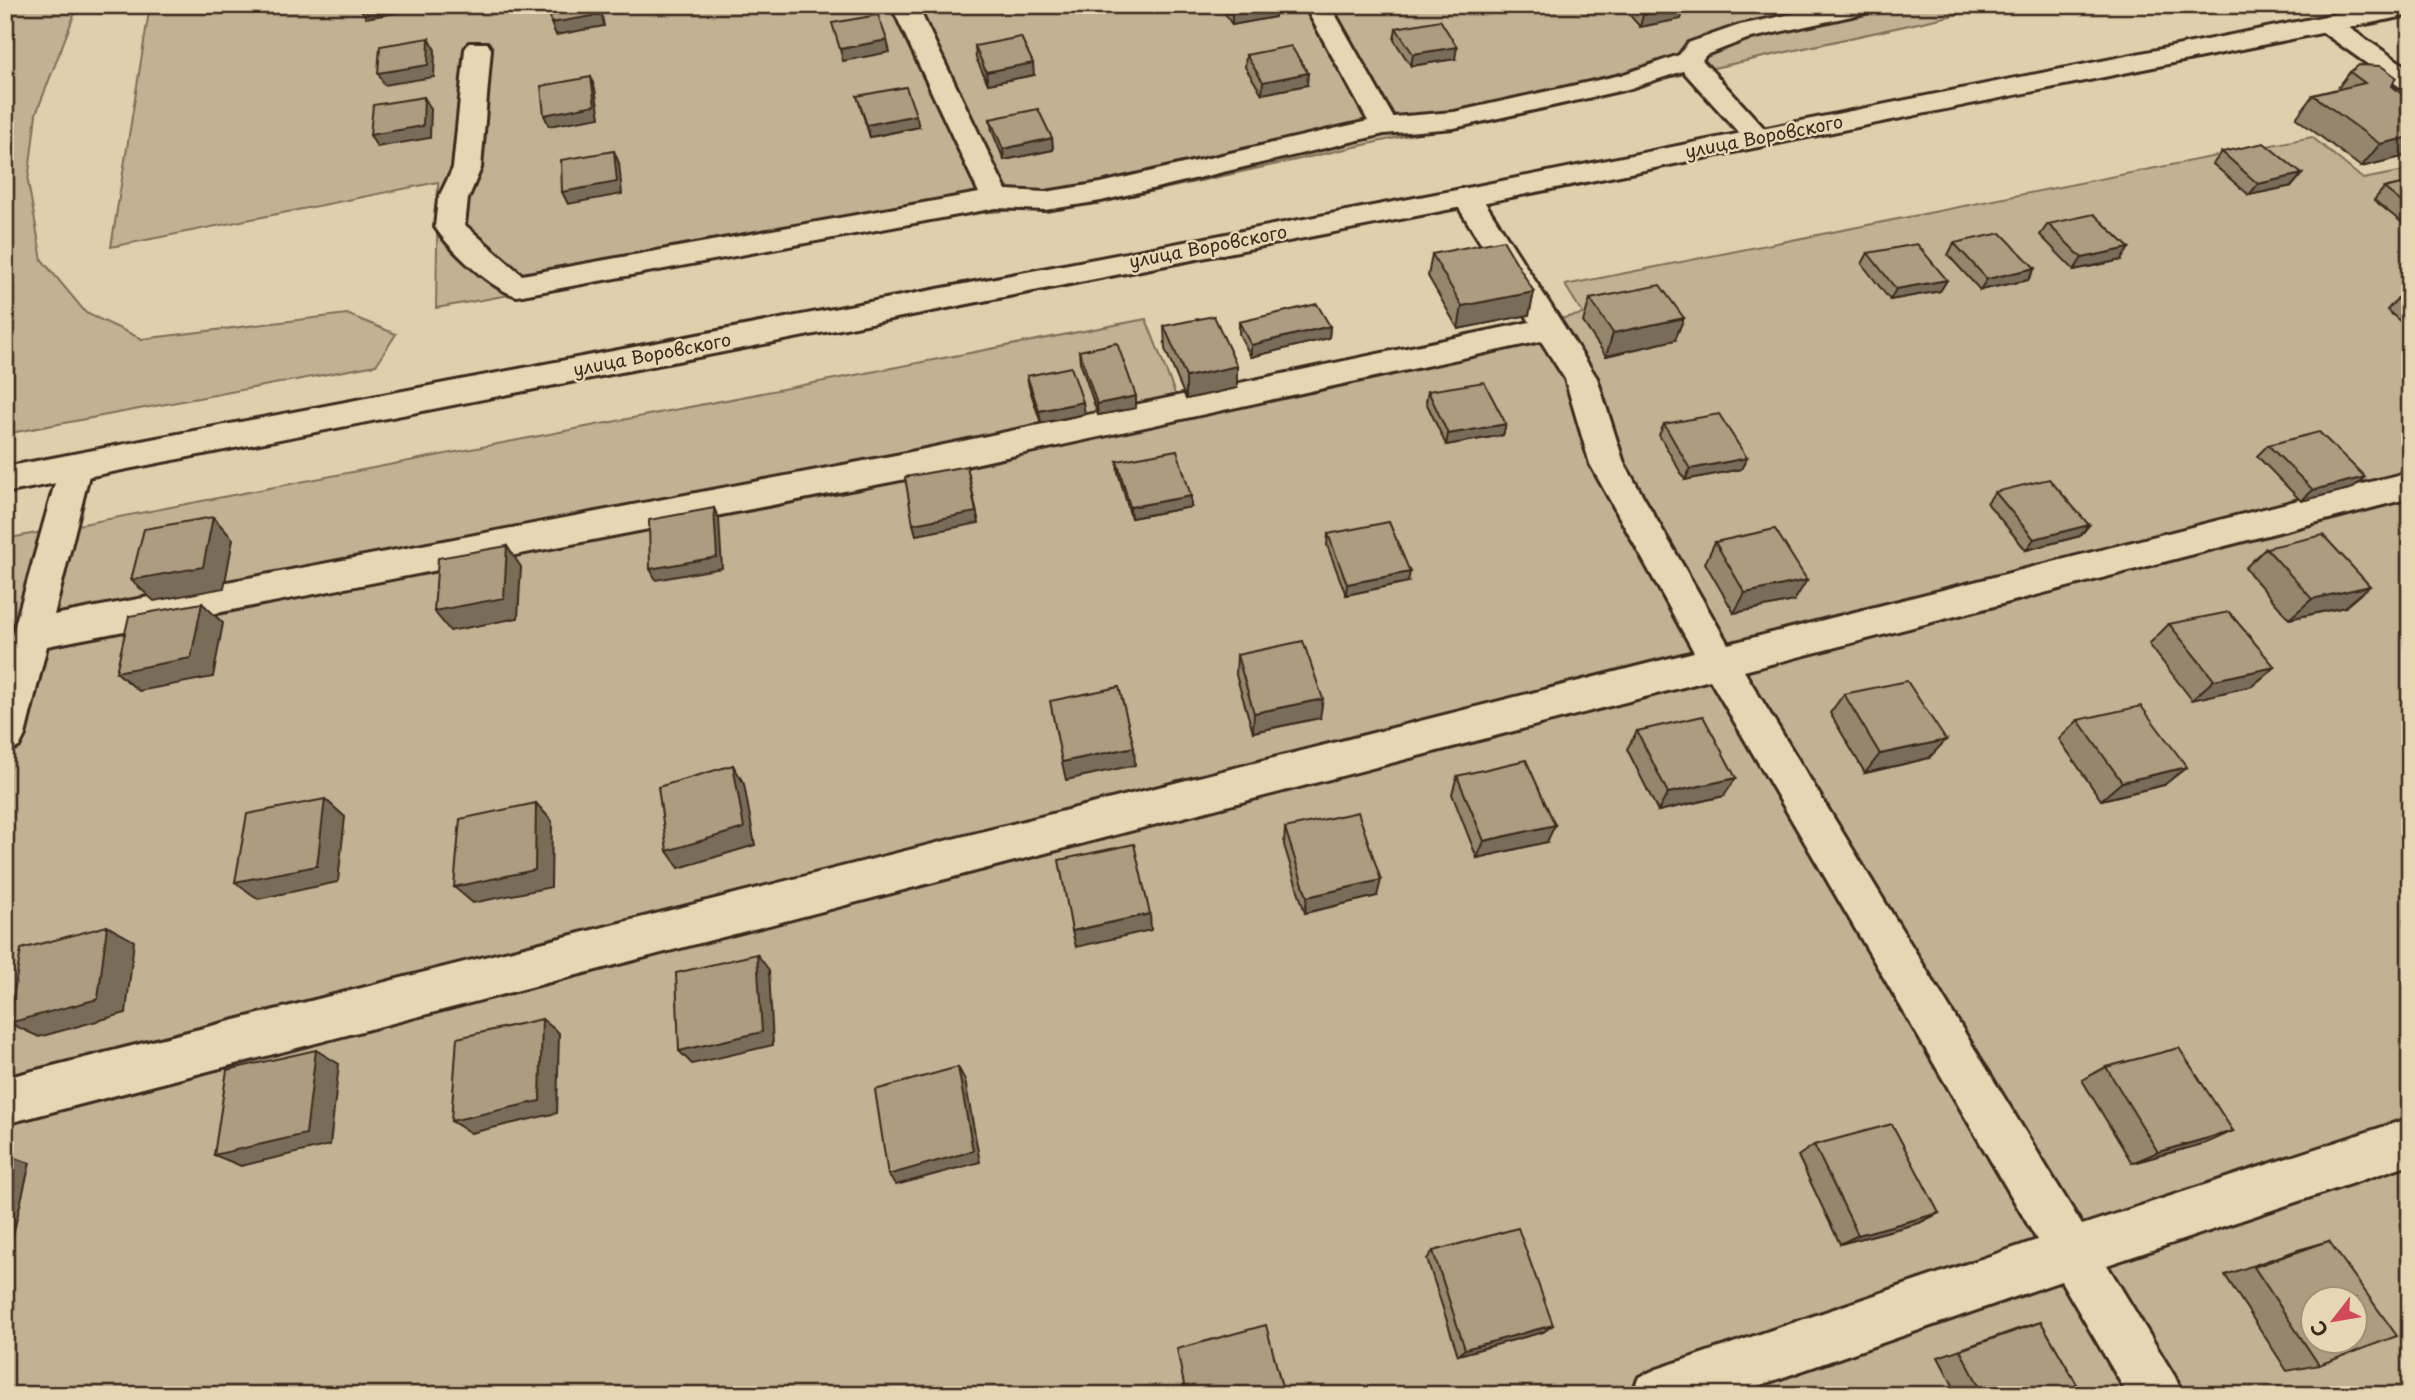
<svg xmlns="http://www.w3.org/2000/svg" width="2415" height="1400" font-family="'Playpen Sans',sans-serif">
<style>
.green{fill:#c2b193;stroke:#7e6e58;stroke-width:2;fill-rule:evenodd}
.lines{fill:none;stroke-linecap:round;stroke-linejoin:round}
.minor-casing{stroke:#3b2a1e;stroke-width:6}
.major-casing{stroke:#3b2a1e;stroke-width:6}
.minor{fill:#e7d6b3;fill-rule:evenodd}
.major{fill:#e7d6b3;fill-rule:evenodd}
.wall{fill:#95866e;stroke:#3b2a1e;stroke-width:2}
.shaded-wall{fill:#796d5a;stroke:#3b2a1e;stroke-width:2}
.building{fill:#ad9c80;stroke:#3b2a1e;stroke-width:2;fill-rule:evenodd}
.labels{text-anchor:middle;stroke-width:5;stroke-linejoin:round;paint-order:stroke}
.far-street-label{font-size:18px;fill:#3b2a1e;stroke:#e7d6b3}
</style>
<rect width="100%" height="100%" fill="#e0cfad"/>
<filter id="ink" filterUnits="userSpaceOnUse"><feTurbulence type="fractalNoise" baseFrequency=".0143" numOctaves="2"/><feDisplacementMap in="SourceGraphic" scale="14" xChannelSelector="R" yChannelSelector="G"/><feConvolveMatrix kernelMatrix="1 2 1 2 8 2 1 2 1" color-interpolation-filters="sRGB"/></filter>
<g filter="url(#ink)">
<g class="green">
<polygon points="5,5 78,5 36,114 28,182 42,260 86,313 142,339 347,314 396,334 376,365 5,434"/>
<polygon points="150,5 2000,5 1091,205 964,214 436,308 438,182 111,247"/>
<path d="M2312 137 2363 179 2410 170V1395H5V539L1146 319 1176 396 1583 314 1565 285ZM2314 1298H2356V1340H2314Z"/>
</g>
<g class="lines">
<g class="minor-casing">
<g id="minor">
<path d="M891 5H917L1006 190 1045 192 1101 183 1368 121 1304 5H1330L1393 117 1454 112 1621 75 1679 55 1688 43 1740 25 1833 5H1883L1879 10 1747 39 1706 55 1702 60 1773 138 1769 144 1759 147 1749 144 1683 71 1628 89 1454 128 1384 134 1101 201 1045 210 996 208 517 296C491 289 450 250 435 227L438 199 453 168 465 49 469 43H487L491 49 481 168 468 199 465 225 522 275 979 193Z"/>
<polygon points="2327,16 2336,19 2410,69 2410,89 2400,87 2318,29 2314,24 2318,19"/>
<polygon points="1467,188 1477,190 1597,378 1624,463 1728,644 2410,472 2410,498 1744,671 2082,1225 2410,1118 2410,1164 2107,1265 2175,1377 2183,1395 2128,1395 2061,1281 1732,1395 1631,1395 1639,1377 1657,1369 2037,1240 1710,680 5,1124 5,1078 1694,652 1590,464 1565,379 1541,341 901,480 47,646 25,735 19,747 5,752 5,661 62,458 74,454 86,458 91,467 54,615 901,454 1530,322 1452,197 1457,190"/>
</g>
</g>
<g class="major-casing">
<polygon id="major" points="2381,5 2410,5 2410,15 1467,206 5,493 5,467 1467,188"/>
</g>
<use href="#minor" class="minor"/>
<use href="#major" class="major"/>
</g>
<g class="wall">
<polygon points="1220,5 1275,5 1275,17 1232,25"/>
<polygon points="1621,5 1683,5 1681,19 1640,27"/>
<polygon points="1396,28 1455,59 1411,66 1394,40"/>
<polygon points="975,46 1034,75 988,84 976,58"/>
<polygon points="1246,55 1307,85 1262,94 1245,67"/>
<polygon points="2350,72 2392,86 2403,95 2410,155 2361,167 2296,118 2313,95 2337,89"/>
<polygon points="857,96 919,127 870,137"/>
<polygon points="990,119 1052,138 1053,150 1004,160 992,131"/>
<polygon points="2222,152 2302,174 2292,186 2249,195 2213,164"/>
<polygon points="2410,182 2410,229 2374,200 2384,188"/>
<polygon points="2048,224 2121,260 2074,270 2040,235"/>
<polygon points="1954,243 2035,268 2028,280 1980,290 1948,255"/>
<polygon points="1868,253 1947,280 1940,291 1890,300 1862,264"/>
<polygon points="1432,254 1534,292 1529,315 1458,329 1428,276"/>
<polygon points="2410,295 2410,330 2387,310 2398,298"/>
<polygon points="1590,299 1675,340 1606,356 1583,322"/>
<polygon points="1239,322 1330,326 1329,338 1251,357 1239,334"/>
<polygon points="1164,326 1237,388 1186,399 1165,349"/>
<polygon points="1079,351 1136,396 1136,408 1098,415 1080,362"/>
<polygon points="1027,376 1085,414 1041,423 1029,387"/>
<polygon points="1428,391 1506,424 1503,435 1446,445 1426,402"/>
<polygon points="1664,424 1747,458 1741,469 1685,480 1659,435"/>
<polygon points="2268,445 2353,488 2301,501 2257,456"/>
<polygon points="1117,461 1191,507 1131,518 1118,472"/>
<polygon points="1995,492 2089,525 2080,536 2026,550 1987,503"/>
<polygon points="1328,534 1408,582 1346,595 1327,545"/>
<polygon points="1715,542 1794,601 1734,613 1705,563"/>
<polygon points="2266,548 2345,607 2289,619 2245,568"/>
<polygon points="2169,624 2275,667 2252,686 2192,700 2149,644"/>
<polygon points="1237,655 1320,718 1253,732 1236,675"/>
<polygon points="1844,694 1929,758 1865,773 1830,713"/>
<polygon points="2078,720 2164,785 2101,800 2059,739"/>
<polygon points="1637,731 1724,796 1658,811 1627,749"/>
<polygon points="1457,776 1547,842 1477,858 1452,794"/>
<polygon points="1285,828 1377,896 1305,913 1284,845"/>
<polygon points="2106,1067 2233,1131 2206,1143 2132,1163 2082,1080"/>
<polygon points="1814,1145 1939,1213 1919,1223 1840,1244 1798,1156"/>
<polygon points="2329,1241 2319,1365 2287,1371 2225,1275 2298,1250"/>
<polygon points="1433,1251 1553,1325 1543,1332 1458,1355 1427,1259"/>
<polygon points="2041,1322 2083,1395 1958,1395 1938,1357 2018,1329"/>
</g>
<g class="shaded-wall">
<polygon points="363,5 414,5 414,10 366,18 359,6"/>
<polygon points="597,5 600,5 604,26 556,35 551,23"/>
<polygon points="1275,5 1275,17 1232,25 1232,13"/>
<polygon points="1378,5 1415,5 1378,11"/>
<polygon points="1684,7 1681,19 1640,27 1643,15"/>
<polygon points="429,38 435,50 434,77 384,85 378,73"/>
<polygon points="887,40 890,52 843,61 840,49"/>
<polygon points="1457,47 1455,59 1411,66 1413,54"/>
<polygon points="1033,63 1034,75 988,84 986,72"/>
<polygon points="1308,73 1307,85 1262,94 1263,82"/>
<polygon points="591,77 595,89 600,117 549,126 544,115"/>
<polygon points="424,97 431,109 430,138 377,147 370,135"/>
<polygon points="916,115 919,127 870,137 867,125"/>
<polygon points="2410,137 2410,155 2361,167 2380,144"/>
<polygon points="1052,138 1053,150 1004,160 1003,149"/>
<polygon points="614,151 619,163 622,194 568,204 562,192"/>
<polygon points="2302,174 2292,186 2249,195 2258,184"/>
<polygon points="2129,248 2121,260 2074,270 2082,258"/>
<polygon points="2035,268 2028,280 1980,290 1987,279"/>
<polygon points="1947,280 1940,291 1890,300 1896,289"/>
<polygon points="1534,292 1529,315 1458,329 1462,306"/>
<polygon points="1684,318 1675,340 1606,356 1613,333"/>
<polygon points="1330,326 1329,338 1251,357 1251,345"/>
<polygon points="1237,366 1237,388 1186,399 1186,377"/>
<polygon points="1136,396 1136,408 1098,415 1097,404"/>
<polygon points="1083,402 1085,414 1041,423 1039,411"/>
<polygon points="1506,424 1503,435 1446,445 1448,434"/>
<polygon points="1747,458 1741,469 1685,480 1690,469"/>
<polygon points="967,466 979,523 916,535 913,524"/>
<polygon points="2365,477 2353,488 2301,501 2313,490"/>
<polygon points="1191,496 1191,507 1131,518 1130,507"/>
<polygon points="714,508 719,519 722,568 656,580 650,569"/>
<polygon points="213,517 233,539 224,588 154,601 131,580"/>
<polygon points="2089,525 2080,536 2026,550 2034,539"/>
<polygon points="507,546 521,567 518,618 450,631 434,611"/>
<polygon points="1410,572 1408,582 1346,595 1347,584"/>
<polygon points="1807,580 1794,601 1734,613 1745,593"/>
<polygon points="2370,586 2345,607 2289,619 2312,599"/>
<polygon points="202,603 223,623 213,677 139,691 116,672"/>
<polygon points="2275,667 2252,686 2192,700 2214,680"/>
<polygon points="1323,699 1320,718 1253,732 1254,713"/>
<polygon points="1946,740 1929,758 1865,773 1880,754"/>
<polygon points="1134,747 1135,765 1066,780 1062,762"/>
<polygon points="733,765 744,784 755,845 679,868 667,851"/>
<polygon points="2187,767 2164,785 2101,800 2122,782"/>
<polygon points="1736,778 1724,796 1658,811 1668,793"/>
<polygon points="325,799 345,817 338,882 258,899 235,882"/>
<polygon points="536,803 552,821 551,887 473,903 454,887"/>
<polygon points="1555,825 1547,842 1477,858 1484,841"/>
<polygon points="1381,880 1377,896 1305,913 1307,897"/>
<polygon points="1150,914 1151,930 1076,947 1072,931"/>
<polygon points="107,926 134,941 126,1013 39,1037 9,1023"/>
<polygon points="757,954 769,970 773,1045 692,1064 679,1051"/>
<polygon points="542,1019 559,1033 557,1113 471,1133 451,1121"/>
<polygon points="316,1050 339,1064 330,1145 241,1166 214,1155"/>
<polygon points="958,1067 965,1080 980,1162 896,1185 888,1175"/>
<polygon points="2233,1131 2206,1143 2132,1163 2158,1152"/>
<polygon points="5,1155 30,1163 9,1252 5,1253"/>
<polygon points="1939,1213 1919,1223 1840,1244 1858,1235"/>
<polygon points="1553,1325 1543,1332 1458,1355 1465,1349"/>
</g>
<g class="building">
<polygon points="549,5 597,5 599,15 551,23"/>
<polygon points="1227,5 1273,5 1232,13"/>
<polygon points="1634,5 1683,5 1684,7 1643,15"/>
<polygon points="878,15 887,40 840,49 832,23"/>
<polygon points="1440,20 1457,47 1413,54 1396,28"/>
<polygon points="1021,37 1033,63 986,72 975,46"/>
<polygon points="429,38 428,65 378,73 380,46"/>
<polygon points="1291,46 1308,73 1263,82 1246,55"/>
<polygon points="2359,65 2381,66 2396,77 2392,86 2403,95 2410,95 2410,137 2380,144 2313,95 2365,83 2350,72"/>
<polygon points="591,77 595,105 544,115 541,86"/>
<polygon points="906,87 916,115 867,125 857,96"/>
<polygon points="424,97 423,126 370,135 373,105"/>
<polygon points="1038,109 1052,138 1003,149 990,119"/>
<polygon points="2264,143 2302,174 2258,184 2222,152"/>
<polygon points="614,151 617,182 562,192 561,160"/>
<polygon points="2410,182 2410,209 2384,188"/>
<polygon points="2094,214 2129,248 2082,258 2048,224"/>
<polygon points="2001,233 2035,268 1987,279 1954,243"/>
<polygon points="1503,240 1534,292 1462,306 1432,254"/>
<polygon points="1917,244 1947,280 1896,289 1868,253"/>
<polygon points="1660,285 1684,318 1613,333 1590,299"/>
<polygon points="2410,295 2410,309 2398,298"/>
<polygon points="1317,304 1330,326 1251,345 1239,322"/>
<polygon points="1214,316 1237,366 1186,377 1164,326"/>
<polygon points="1117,343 1136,396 1097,404 1079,351"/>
<polygon points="1071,367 1083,402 1039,411 1027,376"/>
<polygon points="1484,382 1506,424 1448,434 1428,391"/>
<polygon points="1719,414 1747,458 1690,469 1664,424"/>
<polygon points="2319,432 2365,477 2313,490 2268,445"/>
<polygon points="1177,450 1191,496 1130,507 1117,461"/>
<polygon points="967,466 976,512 913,524 905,477"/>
<polygon points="2049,479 2089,525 2034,539 1995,492"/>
<polygon points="714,508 717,557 650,569 649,520"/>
<polygon points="213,517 203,567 131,580 144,529"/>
<polygon points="1389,522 1410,572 1347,584 1328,534"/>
<polygon points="1775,529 1807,580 1745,593 1715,542"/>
<polygon points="2323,535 2370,586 2312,599 2266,548"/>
<polygon points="507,546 504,598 434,611 438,558"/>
<polygon points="202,603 191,658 116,672 129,616"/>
<polygon points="2229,612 2275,667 2214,680 2169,624"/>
<polygon points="1303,641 1323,699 1254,713 1237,655"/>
<polygon points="1907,681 1946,740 1880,754 1844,694"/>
<polygon points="1119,687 1134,747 1062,762 1050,701"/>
<polygon points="2141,706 2187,767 2122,782 2078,720"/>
<polygon points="1703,716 1736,778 1668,793 1637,731"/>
<polygon points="1526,760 1555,825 1484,841 1457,776"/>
<polygon points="733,765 744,828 667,851 658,787"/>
<polygon points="325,799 317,866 235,882 247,814"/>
<polygon points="536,803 535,870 454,887 460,819"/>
<polygon points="1358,812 1381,880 1307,897 1285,828"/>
<polygon points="1134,844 1150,914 1072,931 1059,860"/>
<polygon points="107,926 98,999 9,1023 21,949"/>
<polygon points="757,954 762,1032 679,1051 676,973"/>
<polygon points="542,1019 540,1101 451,1121 457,1038"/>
<polygon points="2179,1048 2233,1131 2158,1152 2106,1067"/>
<polygon points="316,1050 306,1134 214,1155 227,1070"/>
<polygon points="958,1067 973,1151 888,1175 875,1090"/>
<polygon points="1892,1124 1939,1213 1858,1235 1814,1145"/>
<polygon points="1518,1228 1553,1325 1465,1349 1433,1251"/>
<path d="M2329 1241 2397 1336 2319 1365 2254 1267ZM2314 1298H2356V1340H2314Z"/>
<polygon points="2041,1322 2083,1395 1984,1395 1960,1350"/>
<polygon points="1266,1325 1284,1395 1186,1395 1177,1349"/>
</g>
</g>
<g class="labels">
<g class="far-street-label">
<text transform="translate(1764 137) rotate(-11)" y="6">улица Воровского</text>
<text transform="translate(1208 247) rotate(-11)" y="6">улица Воровского</text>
<text transform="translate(652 355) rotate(-11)" y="6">улица Воровского</text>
</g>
</g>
<rect width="2415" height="1400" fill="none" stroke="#e7d6b3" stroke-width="28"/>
<rect x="14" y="14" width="2387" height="1372" fill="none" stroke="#3b2a1e" stroke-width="2.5" filter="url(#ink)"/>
<g transform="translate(2334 1320) rotate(239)"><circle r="33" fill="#e7d6b3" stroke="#a29177" stroke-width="2"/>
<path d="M0-5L12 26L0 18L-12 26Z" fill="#d1495b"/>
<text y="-10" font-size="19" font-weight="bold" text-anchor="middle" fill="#3b2a1e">С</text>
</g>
</svg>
